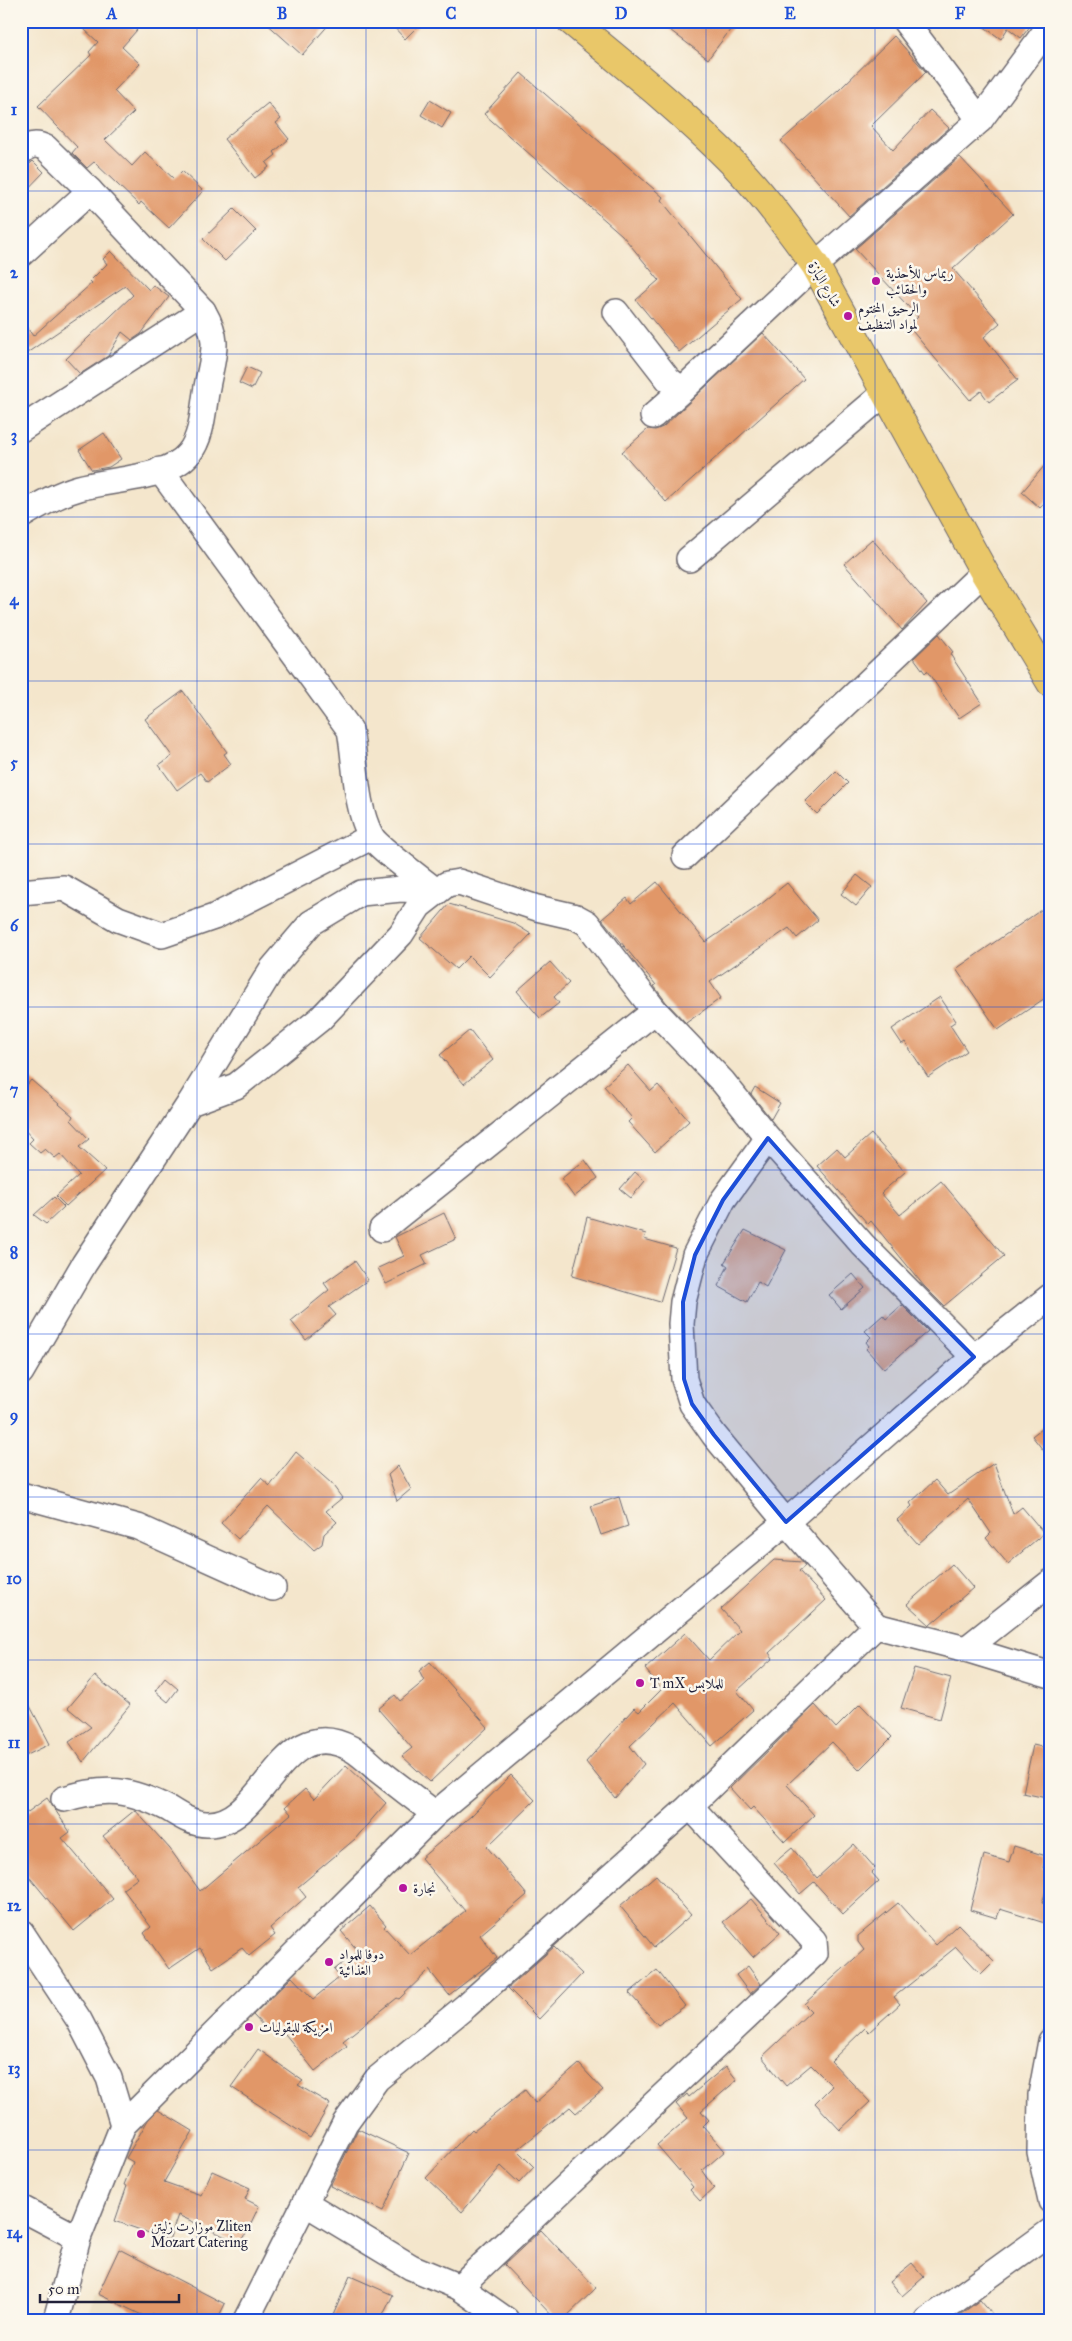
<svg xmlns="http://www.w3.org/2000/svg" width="1072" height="2341" font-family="'IM FELL Great Primer',Amiri,serif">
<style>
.built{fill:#e8d9ba}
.building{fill:#e19767}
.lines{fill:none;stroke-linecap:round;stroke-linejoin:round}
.minor-casing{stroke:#6c676e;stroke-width:28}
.major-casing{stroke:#6c676e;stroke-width:30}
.minor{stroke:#fff;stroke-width:25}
.major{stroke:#e9c769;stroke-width:28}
.marked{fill:#1d4ed8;fill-opacity:0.2;stroke:#1d4ed8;stroke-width:4;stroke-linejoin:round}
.grid{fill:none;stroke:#1d4ed8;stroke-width:1;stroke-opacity:0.55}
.poi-dot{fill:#b5179e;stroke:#fbf7ec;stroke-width:2}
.labels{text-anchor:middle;stroke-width:5;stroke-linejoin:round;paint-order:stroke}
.poi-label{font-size:14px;fill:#22223b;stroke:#fbf7ec;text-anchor:start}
.street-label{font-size:14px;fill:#22223b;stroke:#fbf7ec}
.neatline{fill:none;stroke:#1d4ed8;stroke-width:2}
.grid-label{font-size:16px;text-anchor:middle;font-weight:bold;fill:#1d4ed8}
</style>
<rect width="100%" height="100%" fill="#fbf7ec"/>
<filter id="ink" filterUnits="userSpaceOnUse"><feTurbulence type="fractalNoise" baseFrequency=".02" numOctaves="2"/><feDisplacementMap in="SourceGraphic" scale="10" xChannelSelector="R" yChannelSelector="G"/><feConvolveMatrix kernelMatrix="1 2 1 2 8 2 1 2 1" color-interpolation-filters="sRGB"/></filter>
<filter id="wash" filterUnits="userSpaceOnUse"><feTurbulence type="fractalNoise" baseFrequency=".0096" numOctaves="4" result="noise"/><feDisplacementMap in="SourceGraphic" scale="20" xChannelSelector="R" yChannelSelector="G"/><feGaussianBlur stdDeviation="1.12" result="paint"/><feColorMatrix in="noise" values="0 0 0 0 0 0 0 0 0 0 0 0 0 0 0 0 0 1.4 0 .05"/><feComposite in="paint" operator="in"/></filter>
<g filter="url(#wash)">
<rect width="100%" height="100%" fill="#f4e6cc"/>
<polygon class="built" points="95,2293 148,2320 85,2320"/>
<g id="blocks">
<g class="building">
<polygon points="91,21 127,21 137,30 122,47 140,64 114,91 134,112 105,140 132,166 145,152 174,179 182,171 203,191 169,228 141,202 139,205 94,162 87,168 72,153 77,147 38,106 91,55 89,52 98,42 84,29"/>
<polygon points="264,21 332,21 302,55"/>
<polygon points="388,21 423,21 405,39"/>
<polygon points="658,21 737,21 708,59"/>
<polygon points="976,21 1034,21 1021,38 1008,28 1001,39"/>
<polygon points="894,36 926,72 871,126 893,150 930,110 949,128 849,216 781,141 839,90"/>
<polygon points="521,73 663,197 661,200 742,299 679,352 636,300 659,280 622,235 484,114"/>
<polygon points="430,100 451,113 442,128 421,115"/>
<polygon points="268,103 281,119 276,123 289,139 274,152 276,155 266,163 269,167 255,178 224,139"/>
<polygon points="960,157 1013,214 953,269 1000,323 984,337 1018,380 989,402 981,391 970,400 908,326 918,317 855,249"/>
<polygon points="33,161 44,172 21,196 21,172"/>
<polygon points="234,209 256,231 225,261 203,239"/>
<polygon points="111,251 149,290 153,285 169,297 141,334 132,340 122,332 108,356 80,374 66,359 133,295 125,286 21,357 21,319 33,336 92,283 90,281 107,264 103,259"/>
<polygon points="763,333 804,379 666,502 622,452 648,429 655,430 663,427"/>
<polygon points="247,367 260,373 252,389 239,383"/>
<polygon points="104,433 121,459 109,467 92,470 79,450"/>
<polygon points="1051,458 1051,496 1040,508 1022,492"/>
<polygon points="872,539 927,603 902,630 844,564"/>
<polygon points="939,634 953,652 950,654 982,703 959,718 927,671 925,673 914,658"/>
<polygon points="183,691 227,752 224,754 231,764 207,782 200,773 177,790 159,765 172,756 145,719"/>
<polygon points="836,771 848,783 817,814 805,802"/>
<polygon points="857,875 872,887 856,906 841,894"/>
<polygon points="657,882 706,942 760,905 787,883 818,920 797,938 789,928 710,982 721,998 686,1023 666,1002 654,986 656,985 602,919 627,898 631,904"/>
<polygon points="1051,903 1051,994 998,1030 956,969"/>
<polygon points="449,904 513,923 531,934 490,977 469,956 456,969 420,938"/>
<polygon points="550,962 569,983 554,997 559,1003 540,1018 517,991"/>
<polygon points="940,997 956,1021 950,1025 967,1051 928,1077 905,1042 902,1044 892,1029"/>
<polygon points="470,1030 493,1060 464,1084 440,1055"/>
<polygon points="628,1065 651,1091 658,1085 689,1121 655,1152 628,1122 632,1118 604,1086"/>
<polygon points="31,1080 73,1116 71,1120 89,1139 79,1147 105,1170 66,1206 56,1196 79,1175 60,1154 55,1158 45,1149 40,1153 29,1143 33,1139 21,1126 21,1092"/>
<polygon points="755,1087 780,1103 771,1119 751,1094"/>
<polygon points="871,1134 905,1172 881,1193 900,1215 941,1181 1004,1256 944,1306 924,1286 871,1221 868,1224 817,1166 837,1148 845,1157"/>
<polygon points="585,1160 598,1178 574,1197 561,1179"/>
<polygon points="635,1172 645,1181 631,1198 620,1189"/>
<polygon points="54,1197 64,1207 46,1224 34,1215"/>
<polygon points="444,1213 456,1239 422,1255 427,1264 386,1284 378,1268 404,1256 395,1237"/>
<polygon points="587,1217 646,1234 644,1239 676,1248 660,1302 572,1276"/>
<polygon points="745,1230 786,1250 766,1287 758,1282 747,1302 718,1286 728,1266 724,1263"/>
<polygon points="355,1261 368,1280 329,1307 336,1315 306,1340 291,1321 329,1290 324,1283"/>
<polygon points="853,1274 865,1288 841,1309 829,1295"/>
<polygon points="902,1305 928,1331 884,1369 866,1349 869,1346 866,1342 871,1337 865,1331 883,1315 886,1319"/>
<polygon points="1051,1421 1051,1460 1032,1436"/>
<polygon points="296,1452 331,1483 342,1498 326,1511 337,1522 324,1534 322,1544 314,1550 268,1506 238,1539 221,1523 261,1478 270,1486"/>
<polygon points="994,1463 1013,1514 1022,1507 1044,1533 1008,1564 986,1538 991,1533 968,1499 918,1544 897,1520 912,1506 910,1503 935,1480 948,1495"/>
<polygon points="398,1466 411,1489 397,1501 388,1475"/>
<polygon points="619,1497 628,1526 601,1535 591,1506"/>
<polygon points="774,1560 802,1562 805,1566 799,1571 826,1600 769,1653 773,1658 737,1691 753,1710 712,1746 675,1703 630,1746 644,1764 615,1798 586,1762 634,1708 639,1712 662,1689 645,1669 685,1633 709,1660 740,1630 721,1609"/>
<polygon points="952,1564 973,1588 930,1625 907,1604"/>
<polygon points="430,1662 488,1727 430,1782 402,1756 412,1748 378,1709 395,1695 400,1701 424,1681 419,1671"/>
<polygon points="914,1668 951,1678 940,1719 901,1708"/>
<polygon points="95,1676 130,1705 83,1762 69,1742 91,1727 68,1708"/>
<polygon points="165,1678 178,1689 168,1702 155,1691"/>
<polygon points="21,1689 50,1744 21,1758"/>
<polygon points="860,1704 892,1737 859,1770 832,1742 787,1785 814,1815 785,1842 753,1807 750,1810 730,1788 815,1705 836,1728"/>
<polygon points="1033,1745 1051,1749 1051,1799 1023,1793"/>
<polygon points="346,1765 386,1803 355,1839 298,1887 306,1897 270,1928 275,1935 249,1956 242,1948 213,1968 200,1948 169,1969 144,1933 151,1927 123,1889 138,1878 103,1836 135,1810 170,1849 200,1891 291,1814 285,1807 305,1789 314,1799"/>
<polygon points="511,1775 535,1800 487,1847 527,1895 480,1935 497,1958 449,1995 429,1970 399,1999 397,1998 343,2041 347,2046 315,2071 277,2024 269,2032 253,2015 292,1977 313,1999 340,1977 334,1970 358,1951 341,1931 370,1906 386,1925 384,1927 410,1955 465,1911 421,1858 471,1816"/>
<polygon points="47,1798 70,1832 62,1838 113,1899 74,1931 21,1867 21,1817"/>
<polygon points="854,1844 875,1868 871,1872 879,1881 843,1914 814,1882 800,1894 774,1863 792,1848 817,1878"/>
<polygon points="1014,1846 1046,1856 1043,1868 1051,1870 1051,1875 1042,1903 1051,1905 1051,1925 1000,1909 997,1918 970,1910 984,1855 1009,1862"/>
<polygon points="656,1875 691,1915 654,1947 620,1906"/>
<polygon points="751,1899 780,1933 753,1957 723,1922"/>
<polygon points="898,1903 936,1945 958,1924 994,1961 981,1974 956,1947 894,1997 900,2004 869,2032 865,2028 831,2061 870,2102 840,2130 815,2103 832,2086 811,2065 786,2086 762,2057 811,2011 804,2004 864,1950 858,1942 858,1936"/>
<polygon points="554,1947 582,1974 539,2019 508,1988"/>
<polygon points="748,1966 761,1984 750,1994 736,1975"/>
<polygon points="657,1970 685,2006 658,2025 629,1993"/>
<polygon points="258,2049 303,2081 298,2085 330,2104 310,2138 231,2087"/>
<polygon points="579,2064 603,2090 576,2113 570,2107 517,2150 534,2167 519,2183 501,2166 462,2212 426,2178 472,2129 474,2131 525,2090 535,2103"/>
<polygon points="726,2066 737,2080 701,2111 709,2120 703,2126 725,2151 702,2171 714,2188 700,2201 690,2190 693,2187 657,2145 688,2118 676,2104 687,2094 689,2097"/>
<polygon points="158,2110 193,2131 164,2182 201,2195 212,2171 250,2188 245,2199 259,2206 241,2244 178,2215 169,2240 115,2221 127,2186 124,2185 133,2162 126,2158 148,2120"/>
<polygon points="358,2129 409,2153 383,2211 330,2186"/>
<polygon points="541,2230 596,2288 563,2320 556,2320 504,2265"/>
<polygon points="119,2249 225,2304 217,2320 164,2320 152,2314 150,2319 98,2294"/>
<polygon points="912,2263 924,2277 902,2296 890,2281"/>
<polygon points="350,2276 393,2295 385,2311 378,2320 331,2320"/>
<polygon points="980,2300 997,2320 953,2320"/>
</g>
</g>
</g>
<g filter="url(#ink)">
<use href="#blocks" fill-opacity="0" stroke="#6c676e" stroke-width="1"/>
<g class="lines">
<g class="minor-casing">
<g id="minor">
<polyline points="905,21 980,120"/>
<path d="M21 152C29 144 36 143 46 148L90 191"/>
<path d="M21 254 90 191 203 311C221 342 213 354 207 387 203 407 203 436 189 453 169 479 110 479 79 488 58 494 40 504 21 516"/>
<polyline points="616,312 668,379 682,390 815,265 980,120 1051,24"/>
<polyline points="653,416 682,390"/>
<polyline points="21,429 203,311"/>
<path d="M160 470 350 730C356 762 355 807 371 836 376 846 424 881 436 891"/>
<polyline points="689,559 886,392"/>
<polyline points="685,856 984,572"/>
<polyline points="21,892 64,888 118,919 162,935 214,917 371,837"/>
<polyline points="190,1103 272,969 311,923 361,893 401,889 436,891"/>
<polyline points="768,1138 723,1200 695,1255 683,1302 681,1324 684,1379 692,1404 714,1435 786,1522 876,1626 966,1649 1051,1675"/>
<polyline points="382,1229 655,1011"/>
<polyline points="21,1372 84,1264 190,1103 236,1086 320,1019 401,934 419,906 447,884 459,882 537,908 576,917 587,923 655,1011 723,1082 768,1138 863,1245 974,1357"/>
<polyline points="21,1495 138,1527 273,1588"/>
<polyline points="966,1649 1051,1582"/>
<path d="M64 1799C106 1786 130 1789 169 1809 180 1816 193 1824 207 1824 266 1826 280 1709 352 1749 361 1754 370 1763 378 1770 397 1785 416 1799 435 1814"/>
<polyline points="21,1932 79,2020 109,2078 123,2125"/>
<polyline points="1051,2041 1041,2095 1040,2152 1051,2201"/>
<polyline points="305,2203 411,2267 459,2287 815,1953 814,1941 690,1806"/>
<polyline points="21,2208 78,2238"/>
<polyline points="459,2287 506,2320"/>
<polyline points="56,2320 78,2238 123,2125 435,1814 786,1522 974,1357 1051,1296"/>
<polyline points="246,2320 345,2123 377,2079 466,2006 690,1806 876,1626"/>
<polyline points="928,2320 1051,2231"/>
</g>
</g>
<g class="major-casing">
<path id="major" d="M571 21C627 67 683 112 734 164 764 195 790 230 815 265L984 572 1051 683"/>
</g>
<use href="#minor" class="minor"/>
<use href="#major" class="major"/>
</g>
</g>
<path class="marked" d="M768 1138 863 1245 974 1357 786 1522 714 1435 692 1404 684 1379 683 1302 695 1255 723 1200Z"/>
<path class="grid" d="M197 21V2320M366 21V2320M536 21V2320M706 21V2320M875 21V2320M21 191H1051M21 354H1051M21 517H1051M21 681H1051M21 844H1051M21 1007H1051M21 1170H1051M21 1334H1051M21 1497H1051M21 1660H1051M21 1824H1051M21 1987H1051M21 2150H1051"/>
<g class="poi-dot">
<circle cx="876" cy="281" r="5"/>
<circle cx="848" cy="316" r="5"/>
<circle cx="640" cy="1683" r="5"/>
<circle cx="403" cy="1888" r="5"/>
<circle cx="329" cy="1962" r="5"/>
<circle cx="249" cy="2027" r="5"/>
<circle cx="141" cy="2234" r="5"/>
</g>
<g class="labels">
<g class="poi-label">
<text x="886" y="278">ريماس للأحذية<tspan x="886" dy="16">والحقائب</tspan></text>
<text x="858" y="313">الرحيق المختوم<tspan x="858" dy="16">لمواد التنظيف</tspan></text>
<text x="650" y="1688">T mX للملابس</text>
<text x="413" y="1893">نجارة</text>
<text x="339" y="1959">دوفا للمواد<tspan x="339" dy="16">الغذائية</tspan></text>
<text x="259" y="2032">امزيكة للبقوليات</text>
<text x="151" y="2231">موزارت زليتن Zliten<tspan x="151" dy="16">Mozart Catering</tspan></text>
</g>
<g class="street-label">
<text transform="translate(825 284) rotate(60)" y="5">شارع البازة</text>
</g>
</g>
<rect width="1072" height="2341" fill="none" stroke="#fbf7ec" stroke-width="55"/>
<path d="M40 2294v8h139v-8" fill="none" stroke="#22223b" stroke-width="2.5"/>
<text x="48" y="2294" font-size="15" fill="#22223b" stroke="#fbf7ec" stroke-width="4" paint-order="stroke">50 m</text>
<rect x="28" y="28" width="1016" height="2286" class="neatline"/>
<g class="grid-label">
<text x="112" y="19">A</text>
<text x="282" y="19">B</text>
<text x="451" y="19">C</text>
<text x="621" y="19">D</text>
<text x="790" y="19">E</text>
<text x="960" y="19">F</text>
<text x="14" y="115">1</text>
<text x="14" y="278">2</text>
<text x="14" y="441">3</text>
<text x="14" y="605">4</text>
<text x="14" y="768">5</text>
<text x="14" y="931">6</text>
<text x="14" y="1095">7</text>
<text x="14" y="1258">8</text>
<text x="14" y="1421">9</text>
<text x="14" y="1584">10</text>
<text x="14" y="1748">11</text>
<text x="14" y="1911">12</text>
<text x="14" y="2074">13</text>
<text x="14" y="2238">14</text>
</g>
</svg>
